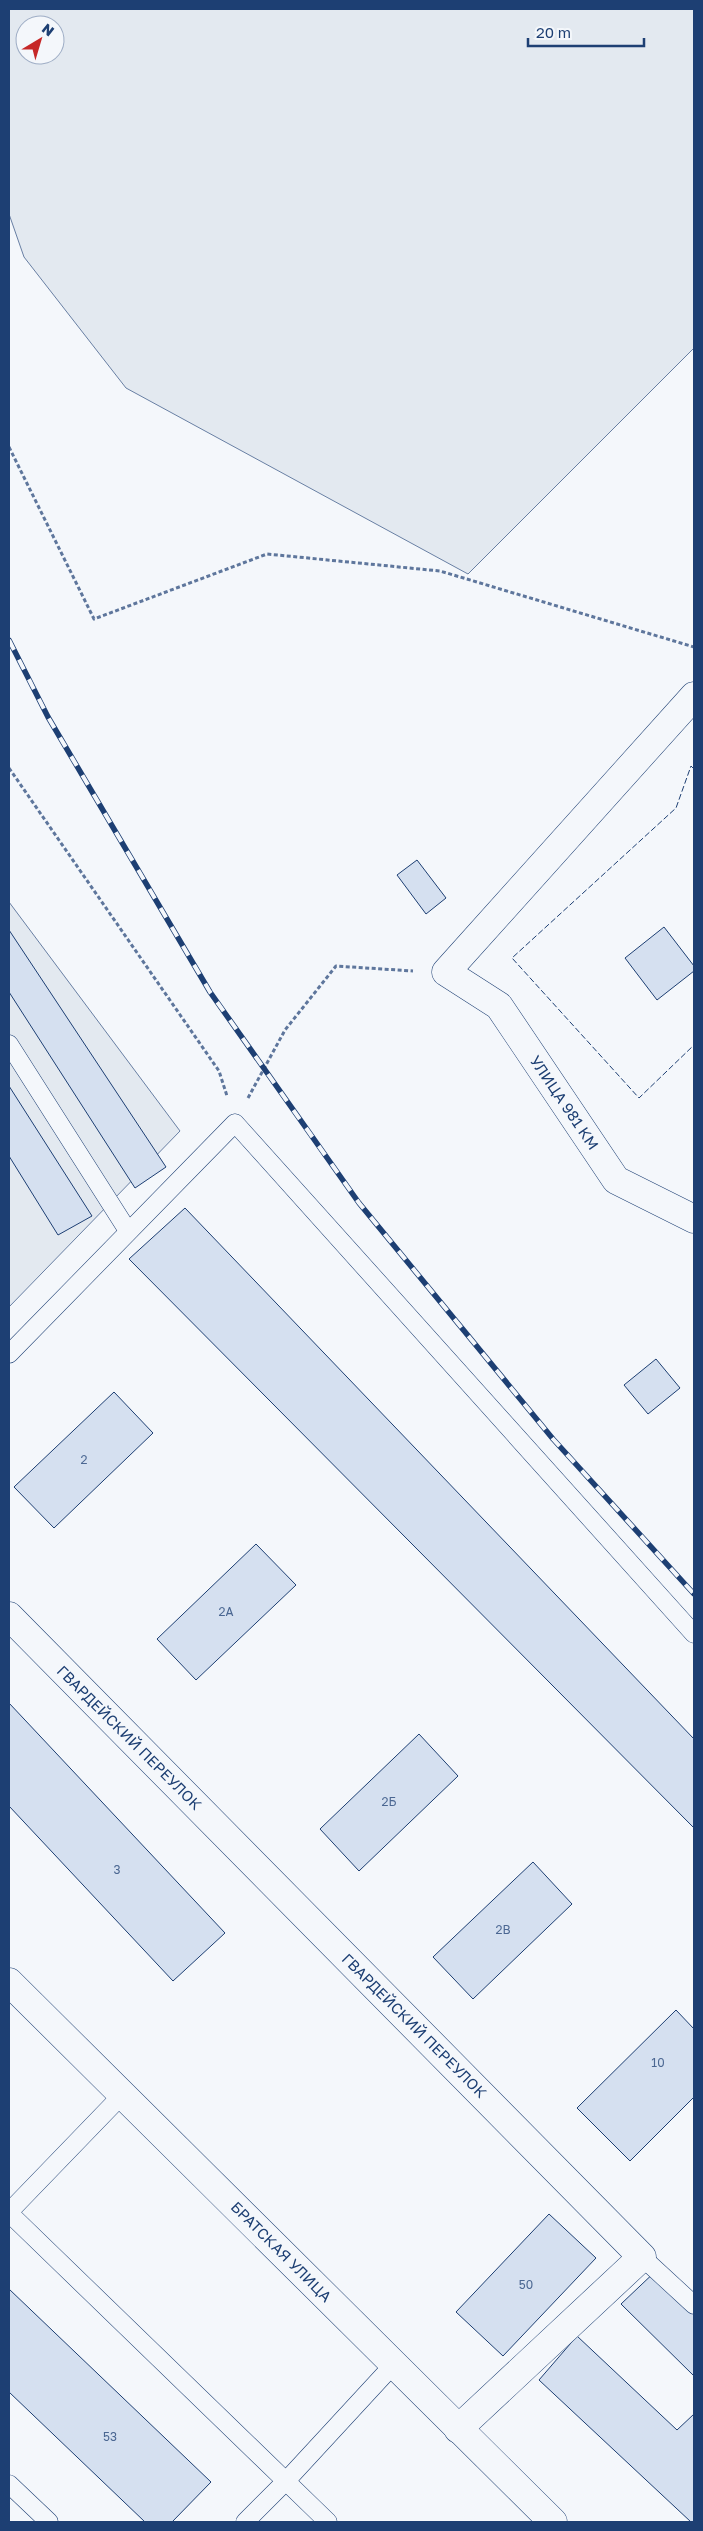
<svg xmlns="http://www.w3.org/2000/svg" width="703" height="2531" font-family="'Golos Text',sans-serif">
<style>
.green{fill:#e3e9f0;stroke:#687fa3;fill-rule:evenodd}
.building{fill:#d5e0f0;stroke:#1d3f73}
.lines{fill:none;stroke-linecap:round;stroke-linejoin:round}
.lane-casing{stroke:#1d3f73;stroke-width:19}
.street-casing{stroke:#1d3f73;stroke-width:29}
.secondary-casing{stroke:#1d3f73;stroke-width:29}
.path{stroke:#5e769c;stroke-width:3;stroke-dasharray:4 2.5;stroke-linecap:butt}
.lane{stroke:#f4f7fb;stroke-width:18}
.street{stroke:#f4f7fb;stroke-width:28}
.secondary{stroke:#f4f7fb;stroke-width:28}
.rail-casing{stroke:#1d3f73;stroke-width:5.5}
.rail{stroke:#f4f7fb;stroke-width:4;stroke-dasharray:11;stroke-linecap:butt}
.fence{stroke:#1d3f73;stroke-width:1;stroke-dasharray:6 2.5;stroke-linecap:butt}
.labels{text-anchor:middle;stroke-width:4;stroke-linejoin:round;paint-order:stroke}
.number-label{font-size:12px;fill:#4b6792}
.street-label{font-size:15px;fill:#1d3f73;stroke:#f4f7fb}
</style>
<rect width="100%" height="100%" fill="#f4f7fb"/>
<g class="green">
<path d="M9 9H694V348L468 574 126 388 24 257 9 214ZM25 25H55V55H25Z"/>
<polygon points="9,902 180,1131 9,1307"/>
</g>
<g class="building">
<polygon points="417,860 446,898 426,914 397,875"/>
<polygon points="664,927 694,966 694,971 657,1000 625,958"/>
<polygon points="9,930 166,1167 135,1188 9,992"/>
<polygon points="9,1086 92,1216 58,1235 9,1156"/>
<polygon points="185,1208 694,1739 694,1828 129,1259"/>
<polygon points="656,1359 680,1388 648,1414 624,1385"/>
<polygon points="114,1392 153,1433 54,1528 14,1487"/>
<polygon points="256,1544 296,1585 196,1680 157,1639"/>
<polygon points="9,1703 225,1933 173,1981 9,1806"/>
<polygon points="419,1734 458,1776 359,1871 320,1829"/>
<polygon points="533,1862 572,1904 473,1999 433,1957"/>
<polygon points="676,2010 694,2029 694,2097 630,2161 577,2108"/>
<polygon points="549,2214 596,2258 503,2356 456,2312"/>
<polygon points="659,2268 694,2302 694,2376 621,2304"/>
<polygon points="9,2289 211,2482 172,2522 145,2522 9,2392"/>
<polygon points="577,2336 677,2430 694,2414 694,2522 691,2522 539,2380"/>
</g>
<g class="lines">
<g class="lane-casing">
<g id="lane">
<polyline points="9,1044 128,1231"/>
<polyline points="9,1354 235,1123 694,1634"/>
<polyline points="9,2212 122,2095"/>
<polyline points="9,2213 328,2522"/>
<polyline points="642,2257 694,2305"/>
<polyline points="9,2484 49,2522"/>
<polyline points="245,2522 286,2481 394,2364"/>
</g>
</g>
<g class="street-casing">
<g id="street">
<polyline points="694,696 446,972 499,1006 616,1180 694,1219"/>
<polyline points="9,1616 642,2257 458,2429"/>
</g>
</g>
<g class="secondary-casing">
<polyline id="secondary" points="9,1982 553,2522"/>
</g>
<g class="path">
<polyline points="9,447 94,619 267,554 440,571 694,647"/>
<polyline points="9,768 219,1071 227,1096"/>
<polyline points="248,1098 285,1030 336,966 413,971"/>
</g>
<use href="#lane" class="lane"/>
<use href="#street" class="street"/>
<use href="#secondary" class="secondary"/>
<g class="rail-casing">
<polyline id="rail" points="9,640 48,717 210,992 359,1203 553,1439 694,1594"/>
</g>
<use href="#rail" class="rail"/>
<polyline class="fence" points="694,769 691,766 676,808 512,958 639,1098 694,1045"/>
</g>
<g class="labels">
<g class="number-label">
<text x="84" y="1464">2</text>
<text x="226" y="1616">2А</text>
<text x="389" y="1806">2Б</text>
<text x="117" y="1874">3</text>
<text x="503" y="1934">2В</text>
<text x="658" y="2067">10</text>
<text x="526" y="2289">50</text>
<text x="110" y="2441">53</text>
</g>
<g class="street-label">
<text transform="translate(564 1103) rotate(56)" y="5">УЛИЦА 981 КМ</text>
<text transform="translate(129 1738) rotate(45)" y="5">ГВАРДЕЙСКИЙ ПЕРЕУЛОК</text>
<text transform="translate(414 2026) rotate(45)" y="5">ГВАРДЕЙСКИЙ ПЕРЕУЛОК</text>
<text transform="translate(281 2252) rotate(45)" y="5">БРАТСКАЯ УЛИЦА</text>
</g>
</g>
<rect width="703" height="2531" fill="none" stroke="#1d3f73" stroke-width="20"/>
<g transform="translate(40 40) rotate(38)"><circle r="24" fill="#f4f7fb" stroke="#9eadc5"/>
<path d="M0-4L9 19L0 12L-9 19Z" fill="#c62828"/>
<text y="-8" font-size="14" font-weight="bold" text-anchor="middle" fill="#1d3f73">N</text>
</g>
<path d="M528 38v8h116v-8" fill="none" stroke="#1d3f73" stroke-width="2.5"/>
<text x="536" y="38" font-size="15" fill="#1d3f73" stroke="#f4f7fb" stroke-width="4" paint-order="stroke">20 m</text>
</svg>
